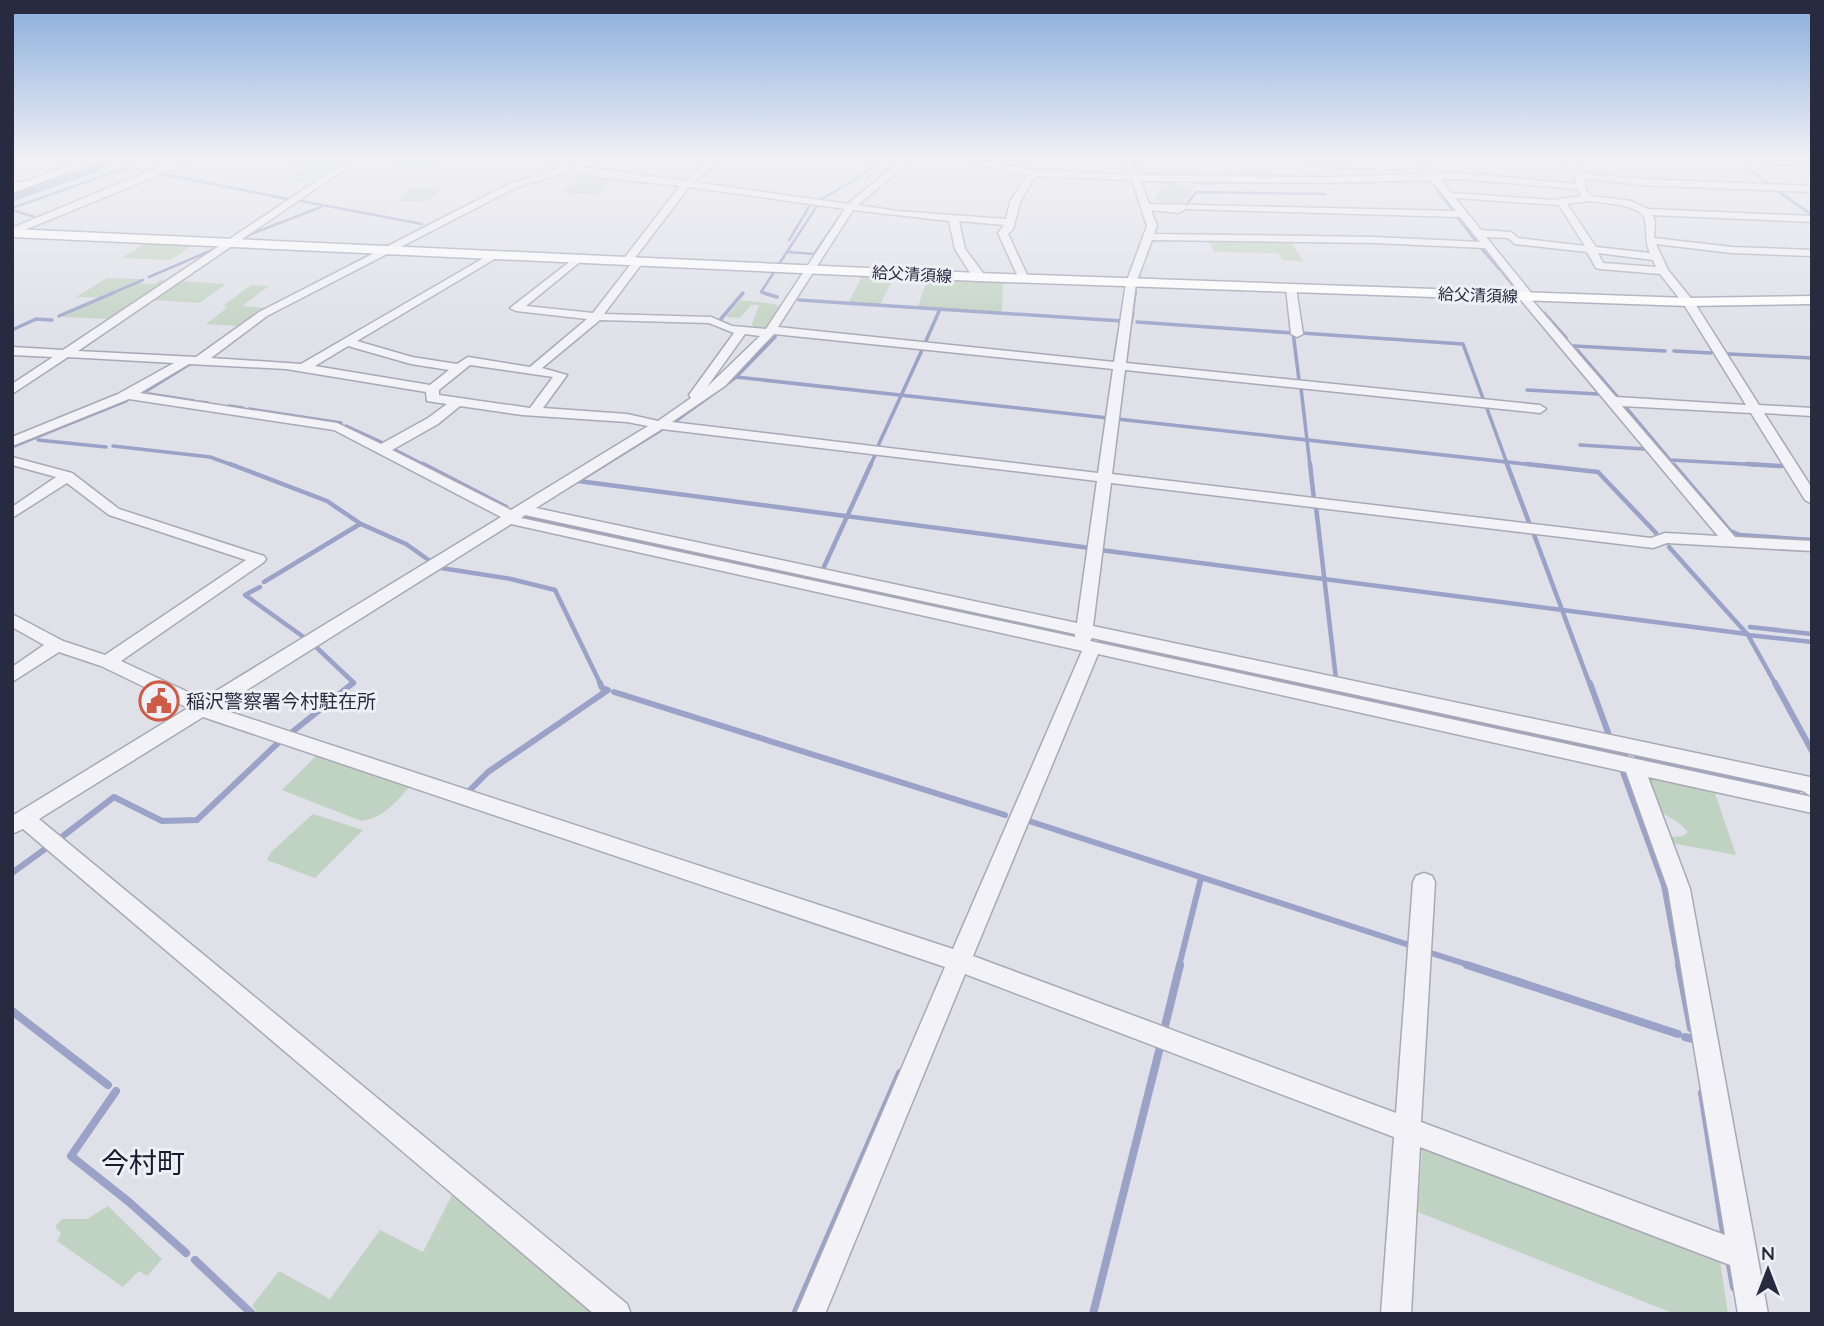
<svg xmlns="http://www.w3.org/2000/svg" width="1824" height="1326" font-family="Quicksand,'Noto Sans JP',sans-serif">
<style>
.green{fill:#c0d2c1}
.water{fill:#9aa2c8}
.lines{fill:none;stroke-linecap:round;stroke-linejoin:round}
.stream-far4{stroke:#9aa2c8;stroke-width:2.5}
.stream-far3{stroke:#9aa2c8;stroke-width:3.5}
.stream-far2{stroke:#9aa2c8;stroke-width:4.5}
.stream-far1{stroke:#9aa2c8;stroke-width:6}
.stream{stroke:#9aa2c8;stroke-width:8}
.minor-casing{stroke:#a8a9b5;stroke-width:3}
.major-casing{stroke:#9fa1b4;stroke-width:3}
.minor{fill:#f2f2f7;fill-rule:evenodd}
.major{fill:#fff;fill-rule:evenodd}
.labels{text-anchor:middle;stroke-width:6;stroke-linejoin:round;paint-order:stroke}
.far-street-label{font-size:16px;fill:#282a3f;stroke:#eff0f6}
.poi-label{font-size:19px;fill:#282a3f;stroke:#eff0f6;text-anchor:start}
.near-quarter-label{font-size:28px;fill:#1b1b30;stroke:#eff0f6}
</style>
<rect width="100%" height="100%" fill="#dfe0e8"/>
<g class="green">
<polygon points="303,160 352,160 317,182 288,181 306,168 286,167"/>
<polygon points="403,160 448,161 434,172 388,171"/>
<polygon points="579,176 613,177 597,195 561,193"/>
<polygon points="1164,182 1190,186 1192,191 1179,208 1155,199"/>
<polygon points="413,187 442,188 426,202 395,201"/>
<polygon points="1195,240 1290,240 1303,261 1283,260 1278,253 1214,252 1209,242"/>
<polygon points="146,243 193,245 170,260 121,258"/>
<polygon points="862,276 894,277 880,305 849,302"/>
<polygon points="107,278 142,279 99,298 76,297"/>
<polygon points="927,279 1003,283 1002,312 918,307"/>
<polygon points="160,280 168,281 111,319 61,317 137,283 155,284"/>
<polygon points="182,281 226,284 199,303 150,300"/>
<polygon points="251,285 269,286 242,306 267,308 238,326 206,324 228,307 223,306"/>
<polygon points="741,300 774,304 780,307 765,329 750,330 759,305 751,305 740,318 726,317"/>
<path d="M318 754 411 785C396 802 384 818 361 821L282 790Z"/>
<polygon points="1653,776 1714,790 1736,855 1671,843 1672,837 1683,836 1688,832 1678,822 1658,811 1644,779"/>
<polygon points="313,814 363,830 315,878 267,860 271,852"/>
<polygon points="1429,1148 1719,1255 1728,1314 1675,1314 1418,1212 1422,1150"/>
<polygon points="453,1193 593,1314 259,1314 252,1306 279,1271 330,1299 380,1230 423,1252"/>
<polygon points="108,1206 162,1259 147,1276 139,1271 123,1287 57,1241 61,1233 55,1227 62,1219 87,1219"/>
</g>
<polygon class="water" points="107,160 130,160 12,202 12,193"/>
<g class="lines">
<g class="stream-far4">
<polyline points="532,160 544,163"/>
<polyline points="1134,160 1139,177"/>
<polyline points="1415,160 1419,166"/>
<polyline points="1738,161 1771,186"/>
<polyline points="175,168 199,160"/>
<polyline points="135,169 150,172"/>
<polyline points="865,173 880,160"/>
<polyline points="163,174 292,200"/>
<polyline points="1429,179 1454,212"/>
<polyline points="514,183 565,167"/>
<polyline points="1775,189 1812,215"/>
<polyline points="820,200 863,175"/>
<polyline points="301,201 422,224"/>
<polyline points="1187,204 1196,192 1325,194"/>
<polyline points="12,208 149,160"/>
<polyline points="1151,209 1157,227 1154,235"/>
<polyline points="12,210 38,218"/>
<polyline points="1455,214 1478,244"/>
<polyline points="241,238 321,207"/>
<polyline points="789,240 809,207"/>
<polyline points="387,246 458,210"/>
<polyline points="1479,246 1500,270"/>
<polyline points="787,252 814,254 842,213"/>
<polyline points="1147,253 1153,238"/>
<polyline points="779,264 819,203"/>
<polyline points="350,265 372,254"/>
<polyline points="1502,272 1519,293"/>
<polyline points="149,277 219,247"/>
<polyline points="108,295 143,280"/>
<polyline points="770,295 761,292 774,272"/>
<polyline points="1135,295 1136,288"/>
</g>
<g class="stream-far3">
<polyline points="764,293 777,297"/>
<polyline points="799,300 1122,321"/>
<polyline points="1133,308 1135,293"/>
<polyline points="1544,313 1566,338"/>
<polyline points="59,316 113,293"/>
<polyline points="720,320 743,293"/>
<polyline points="1137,322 1293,333"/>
<polyline points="1130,327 1133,312"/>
<polyline points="12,330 36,319 52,320"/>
<polyline points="1293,332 1299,380"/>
<polyline points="1301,333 1463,344 1484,401"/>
<polyline points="925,343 940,309"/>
<polyline points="1574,346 1665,351"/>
<polyline points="1577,350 1619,399"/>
<polyline points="1674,351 1711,353"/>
<polyline points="1729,354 1812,358"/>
<polyline points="736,377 1108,418"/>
<polyline points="1301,388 1310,466"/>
<polyline points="1527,390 1598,394"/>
<polyline points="146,391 191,363"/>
<polyline points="149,394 194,401"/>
<polyline points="199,402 208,403"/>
<polyline points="1624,405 1670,460 1780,466"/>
<polyline points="229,406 243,408"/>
<polyline points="1486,406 1508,466"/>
<polyline points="249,409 341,423"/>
<polyline points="1117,419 1543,466"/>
<polyline points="674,422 736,377 775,337"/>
<polyline points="346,426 383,443"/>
<polyline points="38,440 106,447"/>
<polyline points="1580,445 1645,449"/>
<polyline points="113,446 210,457 235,466"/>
<polyline points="12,447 126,401"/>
<polyline points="877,448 922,350"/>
<polyline points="395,450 426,466"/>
<polyline points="603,466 661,430"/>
<polyline points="870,466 875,455"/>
</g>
<g class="stream-far2">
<polyline points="230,464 327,501 361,524 406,544 430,561"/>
<polyline points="423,464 506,507"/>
<polyline points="605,464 578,481 1090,548"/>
<polyline points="1310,464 1314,500"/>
<polyline points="1507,464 1530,525"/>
<polyline points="1527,464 1598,472 1656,533"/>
<polyline points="1747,464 1782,466"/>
<polyline points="1674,465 1730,531 1740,535 1812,540"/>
<polyline points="1316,507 1336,679"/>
<polyline points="525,516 1072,635"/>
<polyline points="1533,532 1590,685"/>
<polyline points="1669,547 1748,635 1776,685"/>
<polyline points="1100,550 1747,634"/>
<polyline points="441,568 511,579 555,590 601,685"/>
<polyline points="823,569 871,464"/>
<polyline points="264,582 360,524"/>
<polyline points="260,587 245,595 305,638"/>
<polyline points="1750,627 1812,634"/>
<polyline points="1748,635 1812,642"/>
<polyline points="1100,641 1304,685"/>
<polyline points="314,645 354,683 351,685"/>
</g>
<g class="stream-far1">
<polyline points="1296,683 1625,755"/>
<polyline points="1590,683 1610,738"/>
<polyline points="1775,683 1812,751"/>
<polyline points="614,692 1005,815"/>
<polyline points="291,733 353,683"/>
<polyline points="1637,757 1797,792"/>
<polyline points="1623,772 1664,885 1679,966"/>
<polyline points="468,792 488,772 608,690 602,688 600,683"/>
<polyline points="1029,821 1409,945"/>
<polyline points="63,836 114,797 162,821 197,820 279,742"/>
<polyline points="12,873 45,849"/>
<polyline points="1431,953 1472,966"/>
<polyline points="1179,966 1201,878"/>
</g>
<g class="stream">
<polyline points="1467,965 1678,1034"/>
<polyline points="1679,965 1691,1028"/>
<polyline points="12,1011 108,1085"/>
<polyline points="1164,1030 1180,965"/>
<polyline points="1685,1037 1693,1039"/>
<polyline points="116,1091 71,1156 129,1202 186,1253"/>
<polyline points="1702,1093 1725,1239"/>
<polyline points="1729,1259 1734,1287"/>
<polyline points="195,1260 252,1314"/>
<polyline points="795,1314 900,1073"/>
<polyline points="1093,1314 1160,1047"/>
</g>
<g class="minor-casing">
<g id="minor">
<polygon points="182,160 196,160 12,235 12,228 147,172"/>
<path d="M348 160H358L78 351 196 357 259 312 509 184 561 168 534 160 572 165 589 160H604L582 167 685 181 711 160H721L694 182 848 204 901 160H911L858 205 897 211 1006 219 1010 202 1027 175 955 160H976L1032 170 1130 175 1125 160H1133L1139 175 1324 177 1427 174 1416 160H1425L1436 174 1461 173 1576 184 1575 175 1562 160H1571L1582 173 1641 179 1812 186V192L1641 185 1584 178 1586 191 1592 196 1631 201 1648 209 1812 216V222L1652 215 1655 220 1654 238 1732 247 1812 250V256L1732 253 1656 244 1668 270 1694 302 1759 405 1812 408V416L1764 413 1812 488V504L1805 500 1751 413 1622 406 1735 537 1812 541V551L1667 543 1653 548 1111 483 1093 626 1810 777 1812 797 1803 791 1092 638 1090 641 1812 797V813L1648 777 1690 889 1768 1314H1738L1730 1265 1420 1147 1411 1314H1381L1394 1137 965 974 825 1314H796L945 967 203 717 39 819 627 1304 631 1314H594L23 829 12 834V816L188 708 101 666 59 652 12 682V667L44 645 12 627V614L63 641 105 655 246 560 109 515 67 483 12 518V507L56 477 12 465V457L72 473 119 509 264 556 266 559 264 562 121 661 203 699 501 517 334 430 129 399 12 446V437L118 394 174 363 68 357 12 394V384L53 357 12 355V347L63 350ZM572 170 604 178 680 186 622 261 627 264 631 263 689 187 845 209 766 329 732 326 711 317 604 314 643 262 638 259 634 260 593 313 526 306 581 261 582 259 577 256 510 308 516 311 587 319 530 367 468 357 457 364 412 357 357 341 498 257V253L494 252 301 364 211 358 267 316 515 188ZM1035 176 1132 180 1147 226 1126 283 1114 362 778 327 853 210 949 221 955 249 974 279H982L983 273 965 249 959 221 1004 225 998 233 1019 279 1028 281 1029 279 1008 234 1013 229 1020 202ZM1440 179H1461L1577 189 1582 196 1553 200 1451 193ZM1431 180 1456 211 1149 204 1141 181 1324 183ZM1455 198 1559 205 1585 246 1518 238 1511 232 1481 230ZM1589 201C1602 203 1642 204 1645 220 1648 234 1644 239 1650 253L1596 247 1567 204ZM1185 209 1460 217 1480 242 1375 237 1154 234 1157 226 1151 210 1179 213ZM1486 237 1508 238 1515 244 1587 252 1596 268 1600 269 1660 274 1683 303 1746 405 1616 397 1532 300 1533 295ZM1152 240 1375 243 1485 248 1521 294 1520 299 1718 536 1665 533 1651 538 1112 474 1125 370 1540 413 1546 409 1540 405 1126 363 1136 283ZM1598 253 1653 260 1656 267 1603 263ZM600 320 709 323 734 333 689 395 691 398 658 421 627 414 543 408 567 375 542 368ZM745 334 760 336 707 387ZM774 334 1113 369 1098 473 672 422 725 386ZM348 346 411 364 449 370 430 385 315 366ZM189 364 286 369 426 392 427 401 447 404 428 418 381 444 337 423 140 393ZM470 365 553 377 530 408 439 395V390ZM460 406 522 415 627 422 648 426 511 510 392 450 438 424ZM662 429 1097 481 1077 623 536 508ZM525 515 1075 634V637L521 518ZM511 524 1082 651 953 949 218 708ZM1098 654 1626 772 1668 889 1725 1235 1421 1122 1435 882 1432 876 1424 873 1416 876 1413 882 1396 1113 973 956Z"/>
<polygon points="1751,160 1812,160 1812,166 1755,163"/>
<polygon points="1313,161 1404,164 1408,167 1404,170 1310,166"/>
<polygon points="12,180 31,185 27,188 12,186"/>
<polygon points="1291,285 1296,288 1303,334 1297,337 1291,334 1286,288"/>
</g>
</g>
<g class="major-casing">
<g id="major">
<polygon points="86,160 102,160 12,193 12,186"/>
<polygon points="12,229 978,273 1688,298 1812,296 1812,304 1688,306 978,281 12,237"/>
</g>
</g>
<use href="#minor" class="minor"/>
<use href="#major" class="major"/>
</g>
<linearGradient id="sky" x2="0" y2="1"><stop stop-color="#89addb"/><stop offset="0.46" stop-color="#f1f1f5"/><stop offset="1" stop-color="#f1f1f5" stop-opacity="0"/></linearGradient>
<rect width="1824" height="346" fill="url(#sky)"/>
<defs>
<g id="civic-ring" transform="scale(2.0125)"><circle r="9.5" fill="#eff0f6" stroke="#cd5b45" stroke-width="1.5"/><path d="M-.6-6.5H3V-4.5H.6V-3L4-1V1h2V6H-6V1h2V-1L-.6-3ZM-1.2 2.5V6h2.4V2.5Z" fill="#cd5b45"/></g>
</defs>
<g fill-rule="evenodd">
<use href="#civic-ring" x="159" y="701"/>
</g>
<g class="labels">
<g class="far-street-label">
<text transform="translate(912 274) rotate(3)" y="6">給父清須線</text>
<text transform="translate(1478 295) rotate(2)" y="6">給父清須線</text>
</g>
<g class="poi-label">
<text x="186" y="708">稲沢警察署今村駐在所</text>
</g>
<g class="near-quarter-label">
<text x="143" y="1173">今村町</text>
</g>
</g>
<rect width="1824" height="1326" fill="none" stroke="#282a3f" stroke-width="28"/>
<g transform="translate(1768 1270)" stroke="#eff0f6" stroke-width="5" paint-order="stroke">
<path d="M0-5L12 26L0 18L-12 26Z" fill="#282a3f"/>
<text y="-10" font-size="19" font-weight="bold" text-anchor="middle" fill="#282a3f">N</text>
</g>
</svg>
